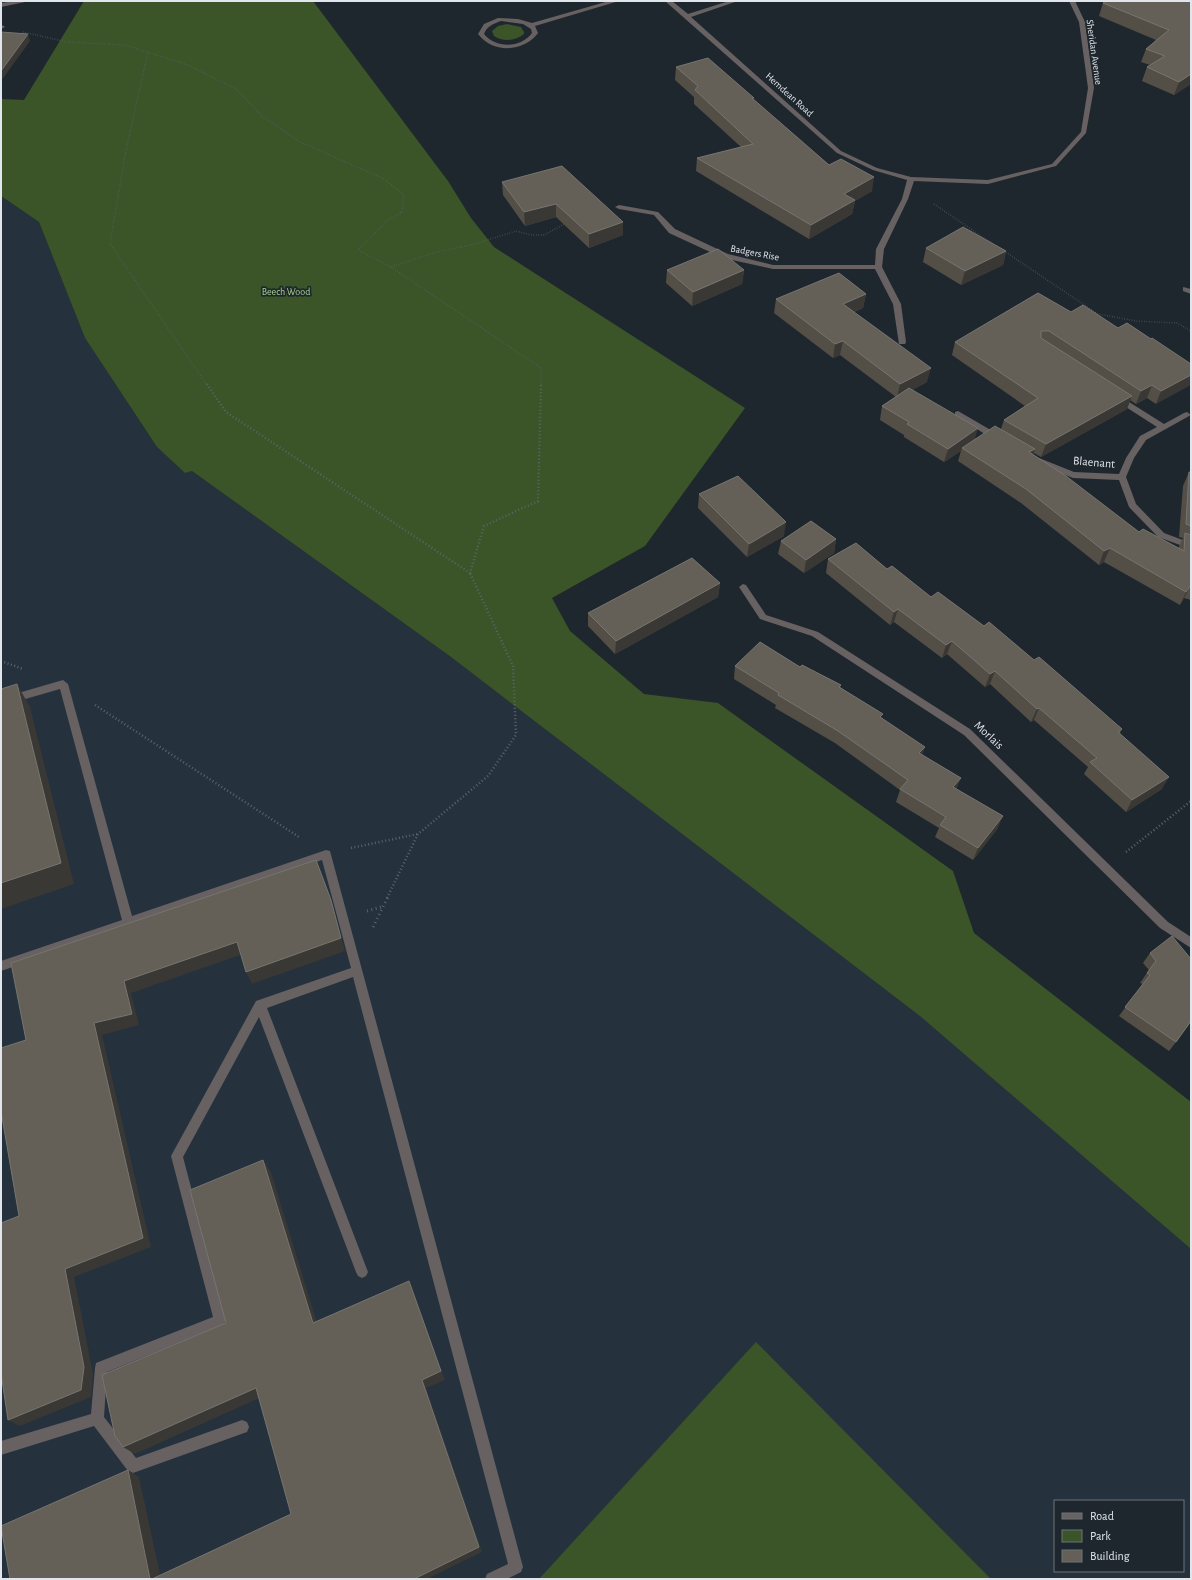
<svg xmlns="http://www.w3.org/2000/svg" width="1192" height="1580" font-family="'Alegreya Sans',sans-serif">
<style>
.built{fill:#25323e;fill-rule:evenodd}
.green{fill:#3b5428}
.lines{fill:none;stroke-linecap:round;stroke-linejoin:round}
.path-far2{stroke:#5c646a;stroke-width:1.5;stroke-dasharray:0.5 2;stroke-linecap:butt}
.path-far1{stroke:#5c646a;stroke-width:2.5;stroke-dasharray:1 2.5;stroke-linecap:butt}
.path{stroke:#5c646a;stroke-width:3;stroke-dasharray:1 3.5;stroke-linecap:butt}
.service{fill:#676162;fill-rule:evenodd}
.minor{fill:#676162;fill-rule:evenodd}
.wall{fill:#544f46}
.shaded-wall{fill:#393835}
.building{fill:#646058;stroke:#77756f}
.labels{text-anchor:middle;stroke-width:3.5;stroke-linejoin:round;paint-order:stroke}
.far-street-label{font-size:10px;fill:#e0e6eb;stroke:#1f272e}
.far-park-label{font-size:10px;fill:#a9d48c;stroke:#1f272e}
.street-label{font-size:12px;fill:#e0e6eb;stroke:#1f272e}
</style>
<rect width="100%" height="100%" fill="#1f272e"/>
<path class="built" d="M1 196 39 222 85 338 157 447 185 473 192 471 451 657 921 1016 1191 1249V1579H1ZM1055 1501H1183V1571H1055Z"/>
<g class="green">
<polygon points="84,1 313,1 448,181 471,218 494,247 745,408 645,546 552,598 570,631 644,694 718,703 953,871 974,933 1191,1102 1191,1249 920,1016 451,657 192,471 185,473 157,447 85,338 39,222 1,196 1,99 24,100"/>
<path d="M507 24 521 27 524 32V34C516 41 503 42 494 36L492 31 498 26Z"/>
<polygon points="756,1342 991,1579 539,1579"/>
</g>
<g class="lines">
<g class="path-far2">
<polyline points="23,32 67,42 125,45 188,65 236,89 262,116 300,142 384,179 404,195 402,212 388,220 358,250 391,267 433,253 475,244 516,231 531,235 544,235 566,223"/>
<polyline points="148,52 126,150 110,244 207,385"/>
<polyline points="934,204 996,246"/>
<polyline points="1004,251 1098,314 1136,321 1177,323 1191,331"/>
<polyline points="391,267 541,368 541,385"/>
</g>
<g class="path-far1">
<polyline points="207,384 226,412 470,573 484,526 538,501 541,384"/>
<polyline points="1,661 23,669"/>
<polyline points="95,705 299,837"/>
<polyline points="351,848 418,834"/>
<polyline points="1126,852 1191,801"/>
<polyline points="387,898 418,834 488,776 516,735 513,666 470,573"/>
</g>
<g class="path">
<polyline points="367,911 381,907"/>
<polyline points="373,927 388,897"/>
</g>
<polygon class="service" points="63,680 68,684 132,916 326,850 330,851 523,1567 521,1572 507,1579 485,1579 487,1574 508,1564 353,977 267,1008 368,1272 366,1276 362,1278 358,1276 356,1272 259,1017 183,1157 226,1320 224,1324 107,1372 104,1417 136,1458 242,1420 247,1422 249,1427 247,1432 133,1473 128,1471 94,1426 1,1455 1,1441 91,1414 95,1368 96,1363 213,1317 171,1156 256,1001 351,968 322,860 1,971 1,961 122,920 60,689 1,706 1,698"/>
<g class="minor">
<polygon points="15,1 30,1 1,7 1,3"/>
<path d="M609 1H619L535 26 538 33C524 52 493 54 478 34L484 24 498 18 518 19 532 23ZM501 21 523 24 531 29 532 33C521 48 496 49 484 34 487 26 493 24 501 21Z"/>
<polygon points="665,1 672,1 688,14 729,1 738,1 691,17 841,151 877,168 911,177 988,180 1052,164 1081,132 1088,88 1079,22 1069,1 1075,1 1085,22 1094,88 1086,133 1056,166 988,184 914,181 908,199 884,249 882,267 901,304 906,342 905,344 899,344 893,304 875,269 773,269 723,258 669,233 654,215 619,209 615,207 619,205 658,212 675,229 728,254 773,265 875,265 876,249 902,199 907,180 873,170 837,153"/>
<polygon points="1,25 4,26 5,27 1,29"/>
<polygon points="1183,287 1191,289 1191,294 1183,291"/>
<polygon points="1118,395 1164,424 1184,413 1187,412 1191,415 1146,440 1134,458 1126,477 1136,504 1164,533 1191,543 1191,549 1158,537 1129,507 1119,480 1073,478 1033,462 1032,460 1033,458 1039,458 1074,472 1119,474 1126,458 1140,436 1157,427 1115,400 1114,398"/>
<polygon points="958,411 1001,436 1001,440 995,440 955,416 955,412"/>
<polygon points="743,584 746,585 766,615 818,632 970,729 1168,922 1191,937 1191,948 1160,928 964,735 812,636 760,619 739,587"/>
</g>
</g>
<g class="wall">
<polygon points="1191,1 1191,84 1174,95 1142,81 1147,67 1150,65 1141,62 1146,49 1156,40 1099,16 1103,3"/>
<polygon points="676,67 753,100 829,165 872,191 855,201 852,214 809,239 696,171 697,158 741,147 694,104 694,97 675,80"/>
<polygon points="502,182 623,222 623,235 589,248 556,217 525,226 503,195"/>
<polygon points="926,248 1006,251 1003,265 961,285 923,262"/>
<polygon points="667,270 744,270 742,284 692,306 666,283"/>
<polygon points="866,294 863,308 854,312 927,382 912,390 974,439 1001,429 1004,420 1025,406 952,355 955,342 1071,312 1151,339 1191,364 1156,404 1147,398 1136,404 1130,400 1127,409 1041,457 1034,453 1033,455 1139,532 1179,548 1179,546 1183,538 1179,537 1183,486 1189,472 1191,472 1191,600 1184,598 1180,605 1104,562 1099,565 1021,503 958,461 961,451 944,462 904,437 904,435 880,420 882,406 896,397 840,355 833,358 774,313 776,299"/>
<polygon points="699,494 784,536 747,557 698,508"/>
<polygon points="836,539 834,553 804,573 778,554 781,541"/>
<polygon points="828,559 887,569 931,597 984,626 1034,660 1122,729 1120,733 1162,789 1126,812 1084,774 1088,767 1034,720 1031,722 990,684 985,687 947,654 942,658 894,622 890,625 826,573"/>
<polygon points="720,583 718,597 615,654 588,626 588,613"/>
<polygon points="735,666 800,667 841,685 840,687 882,718 922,755 957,789 998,828 973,860 935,837 939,828 896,802 900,790 835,743 775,708 776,705 734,679"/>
<polygon points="1150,953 1191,959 1191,1024 1190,1023 1176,1042 1169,1051 1119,1016 1143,984 1140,983 1149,970 1143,963"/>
</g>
<g class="shaded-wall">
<polygon points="28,34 30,41 1,81 1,71"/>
<polygon points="1191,74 1191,84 1174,95 1179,82"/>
<polygon points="874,177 872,191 855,201 852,214 809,239 811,225 844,194"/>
<polygon points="556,204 556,217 525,226 524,212"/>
<polygon points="623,222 623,235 589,248 589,234"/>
<polygon points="1006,251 1003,265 961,285 965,271"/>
<polygon points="744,270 742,284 692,306 693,292"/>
<polygon points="866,294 863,308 841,317 843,304"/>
<polygon points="843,341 840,355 833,358 835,344"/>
<polygon points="931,368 927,382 897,398 900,384"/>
<polygon points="1191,375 1191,385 1156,404 1161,391"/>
<polygon points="1152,385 1147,398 1136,404 1141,391"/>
<polygon points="1132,396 1127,409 1041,457 1046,444"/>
<polygon points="978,428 974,442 962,448 961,451 944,462 948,449"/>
<polygon points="1035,449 1031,463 1029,452"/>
<polygon points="786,522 784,536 747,557 749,544"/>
<polygon points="836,539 834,553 804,573 806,560"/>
<polygon points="1110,548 1104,562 1099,565 1104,551"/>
<polygon points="720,583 718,597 615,654 616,641"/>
<polygon points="1191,585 1184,598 1180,605 1186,592"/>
<polygon points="898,609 894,622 890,625 894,612"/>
<polygon points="952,641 947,654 942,658 946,645"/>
<polygon points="995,671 990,684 985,687 990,674"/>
<polygon points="17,684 30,707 74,884 1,909 1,883"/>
<polygon points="1039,708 1034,720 1031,722 1037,709"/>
<polygon points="925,747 921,759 919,753"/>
<polygon points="1169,777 1162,789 1126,812 1132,800"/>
<polygon points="961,778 956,790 953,787"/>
<polygon points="1003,816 998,828 973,860 978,848"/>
<polygon points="331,900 345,951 252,984 246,972"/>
<polygon points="237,942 243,954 131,993 139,1025 102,1035 151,1247 74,1277 93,1374 91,1397 20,1426 8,1420 65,1269 94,1023 124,981"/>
<polygon points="263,1160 271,1172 320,1333 313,1323"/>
<polygon points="409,1281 445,1380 426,1388 482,1552 427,1579 414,1579 422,1380"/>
<polygon points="256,1388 264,1396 135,1454 123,1447"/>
<polygon points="128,1470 139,1477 161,1579 150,1579"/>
</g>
<g class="building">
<polygon points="1106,1 1191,1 1191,74 1179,82 1147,67 1165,56 1146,49 1169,30 1103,3"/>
<polygon points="1,32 28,34 1,71"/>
<polygon points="708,58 754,98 752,98 829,165 841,159 874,177 844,194 855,200 811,225 697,158 753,144 695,90 698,86 676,67"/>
<polygon points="562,166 623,222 589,234 556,204 524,212 502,182"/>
<polygon points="963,227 1006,251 965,271 926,248"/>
<polygon points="718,249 744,270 693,292 667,270"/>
<polygon points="839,273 866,294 843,304 931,368 900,384 843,341 835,344 776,299"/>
<polygon points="1038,293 1071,312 1083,305 1118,328 1127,323 1151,339 1152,338 1191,364 1191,375 1161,391 1152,385 1141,391 1049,331 1041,331 1041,338 1132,396 1046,444 1004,420 1038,398 955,342"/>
<polygon points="909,388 978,428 948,449 907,424 909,422 882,406"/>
<polygon points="995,426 1035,449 1029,452 1066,476 1139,532 1143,529 1184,551 1185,533 1191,535 1191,585 1186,592 1110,548 1104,551 1026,489 962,448"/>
<polygon points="1189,472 1191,472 1191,526 1186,524"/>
<polygon points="738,476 786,522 749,544 699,494"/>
<polygon points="811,521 836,539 806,560 781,541"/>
<polygon points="856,543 887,569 892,566 931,597 938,592 984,626 989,622 1034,660 1039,657 1122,729 1118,732 1169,777 1132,800 1090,762 1097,758 1039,708 1037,709 995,671 990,674 952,641 946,645 898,609 894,612 828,559"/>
<polygon points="692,558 720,583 616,641 588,613"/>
<polygon points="760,642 800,667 802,665 841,685 839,687 883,714 880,717 925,747 919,753 961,778 953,787 1003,816 978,848 940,825 946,817 900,789 908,780 838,731 778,695 779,693 735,666"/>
<polygon points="17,684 61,863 1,883 1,689"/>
<polygon points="316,860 331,900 341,938 246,972 237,942 124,981 132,1014 94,1023 143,1238 65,1269 84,1367 81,1390 8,1420 1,1373 1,1223 19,1216 1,1111 1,1048 26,1040 11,963"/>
<polygon points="1172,936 1191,959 1191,1021 1176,1042 1125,1007 1150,975 1147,973 1156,961 1150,953"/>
<polygon points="263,1160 313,1323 409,1281 441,1371 422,1380 479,1547 414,1579 152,1579 291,1514 256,1388 123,1447 115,1436 102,1375 226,1323 190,1190"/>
<polygon points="128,1470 150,1579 10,1579 1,1526"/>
</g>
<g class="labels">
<g class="far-street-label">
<text transform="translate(1095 52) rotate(82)" y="4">Sheridan Avenue</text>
<text transform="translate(790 94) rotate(42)" y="4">Hemdean Road</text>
<text transform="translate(755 252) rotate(11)" y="4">Badgers Rise</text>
</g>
<g class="far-park-label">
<text x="286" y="295">Beech Wood</text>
</g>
<g class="street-label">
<text transform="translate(1094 462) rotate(5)" y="4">Blaenant</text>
<text transform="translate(989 735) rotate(43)" y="4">Morlais</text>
</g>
</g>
<rect width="1192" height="1580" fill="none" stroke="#e0e6eb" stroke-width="4"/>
<rect x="1054" y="1500" width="130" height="72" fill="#1f272e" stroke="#6c737a"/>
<rect x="1062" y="1513" width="20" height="6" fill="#676162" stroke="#6c737a"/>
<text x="1090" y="1520" font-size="12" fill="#e0e6eb">Road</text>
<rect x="1062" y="1530" width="20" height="12" fill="#3b5428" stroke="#6c737a"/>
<text x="1090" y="1540" font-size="12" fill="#e0e6eb">Park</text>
<rect x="1062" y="1550" width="20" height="12" fill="#646058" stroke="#6c737a"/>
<text x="1090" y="1560" font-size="12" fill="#e0e6eb">Building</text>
</svg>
